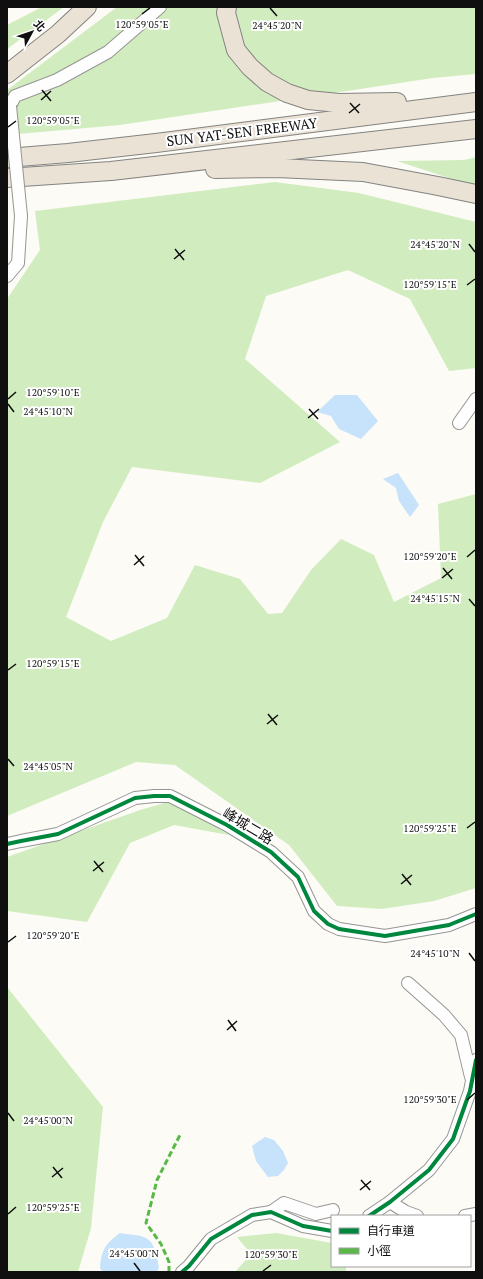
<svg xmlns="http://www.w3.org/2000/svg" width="483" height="1279" font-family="'PT Serif','Noto Sans TC',serif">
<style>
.forest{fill:#d1edbf}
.water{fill:#c7e2fb}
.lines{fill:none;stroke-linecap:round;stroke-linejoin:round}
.minor-casing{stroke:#969593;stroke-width:14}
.highway-casing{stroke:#838380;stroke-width:20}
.minor{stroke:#fffefe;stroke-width:12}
.highway{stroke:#ebe2d6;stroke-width:18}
.minor-bridge-casing{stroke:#969593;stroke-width:14;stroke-linecap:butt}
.minor-bridge{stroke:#fffefe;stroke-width:12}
.quiet{stroke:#58b947;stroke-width:3;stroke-dasharray:6 3;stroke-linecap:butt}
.cycleway-casing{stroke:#fff;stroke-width:6}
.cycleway{stroke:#00873e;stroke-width:4}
.ticks{fill:none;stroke:#0f0f0f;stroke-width:1.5}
.labels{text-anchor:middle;stroke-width:4;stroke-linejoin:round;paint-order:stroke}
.street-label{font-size:14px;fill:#0f0f0f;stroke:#fff}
.ticks-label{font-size:10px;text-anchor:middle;fill:#0f0f0f;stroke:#fff;stroke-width:4;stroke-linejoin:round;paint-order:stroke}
</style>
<rect width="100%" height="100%" fill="#fcfbf5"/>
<g class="forest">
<polygon points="42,7 64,7 7,49 7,25"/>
<polygon points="117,7 476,7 476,74 433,78 120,125 7,135 7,90"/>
<polygon points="476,157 476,187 397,161 464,160"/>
<polygon points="275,182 359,193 476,222 476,368 449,371 410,299 348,270 266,296 245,359 340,442 260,483 132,467 103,522 66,617 111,641 167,618 195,565 240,579 268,614 282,613 311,570 341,539 374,555 394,602 441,578 438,504 476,494 476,888 434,901 382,909 337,906 289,845 175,765 136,762 7,816 7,299 40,250 35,211"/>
<polygon points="175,800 229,835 174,825 130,843 87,922 7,911 7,857 140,810"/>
<polygon points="7,987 103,1107 91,1228 78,1272 7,1272"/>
<polygon points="276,1233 332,1243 332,1266 348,1266 346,1267 346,1272 235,1272 251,1254 237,1237"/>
</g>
<g class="water">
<polygon points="335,395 357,395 378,421 361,439 339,429 331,416 317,412"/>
<polygon points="398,473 419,505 410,517 399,501 396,488 383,479"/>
<polygon points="265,1137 274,1140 283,1151 288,1163 284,1170 278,1176 268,1177 256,1161 252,1146"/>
<path d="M120 1233C127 1235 137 1234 143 1237 155 1240 157 1257 159 1268L156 1272H103L100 1268C101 1250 106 1243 120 1233Z"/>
</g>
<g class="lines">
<g class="minor-casing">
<g id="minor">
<polyline points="10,106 15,96 57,80 108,52 160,7"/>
<polyline points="7,276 18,263 21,216"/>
<polyline points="459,423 476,399"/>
<polyline points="7,844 21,841 58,834 135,798 154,796 170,796 227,825 271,852 298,877 314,911 328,924 339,929 385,936 449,925 476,914"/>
<polyline points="408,983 444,1015 461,1035 471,1077"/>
<polyline points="390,1202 406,1212 417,1216"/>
<polyline points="271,1212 284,1203 316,1214 333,1210"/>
<polyline points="369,1216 390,1202 429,1170 453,1139 470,1091 476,1060"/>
<polyline points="465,1216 476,1214"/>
<polyline points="182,1272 189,1266 211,1239 252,1215 271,1212 303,1226 332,1231"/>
</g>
</g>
<g class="highway-casing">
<g id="highway">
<polyline points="227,7 226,13 236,50 250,67 267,82 287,93 308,100 339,103 397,102"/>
<polyline points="7,74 58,34 87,7"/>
<polyline points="7,158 68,153 156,143 476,102"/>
<polyline points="215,169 277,168 363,172 438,186 476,194"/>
<polyline points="7,178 111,171 476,129"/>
</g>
</g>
<use href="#minor" class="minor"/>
<use href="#highway" class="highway"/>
<g class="minor-bridge-casing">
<polyline id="minor-bridge" points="10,106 21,216"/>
</g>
<use href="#minor-bridge" class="minor-bridge"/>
<polyline class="quiet" points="169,1272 169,1262 161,1244 146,1223 157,1180 181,1133"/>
<g class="cycleway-casing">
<g id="cycleway">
<polyline points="7,844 21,841 58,834 135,798 154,796 170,796 227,825 271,852 298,877 314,911 328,924 339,929 385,936 449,925 476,914"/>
<polyline points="369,1216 390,1202 429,1170 453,1139 470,1091 476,1060"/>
<polyline points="182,1272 189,1266 211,1239 252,1215 271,1212 303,1226 332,1231"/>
</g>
</g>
<use href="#cycleway" class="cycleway"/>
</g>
<path class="ticks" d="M270 8 277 16M142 14 150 8M42 90 51 101M41 100 51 91M350 103 359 113M349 113 360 104M8 127 16 121M469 244 475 252M175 249 184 260M174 259 185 250M467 285 475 279M8 399 16 392M8 404 14 412M309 409 318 419M308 418 319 409M135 555 144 566M467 557 475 550M134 565 144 556M443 568 452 579M442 578 453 569M469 599 475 606M8 670 16 664M268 714 277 725M267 724 278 715M8 759 14 766M467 828 475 822M94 861 103 872M93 871 104 862M402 874 411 885M401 884 412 875M8 942 16 936M469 953 475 961M228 1020 236 1031M227 1030 237 1021M467 1100 475 1093M8 1113 14 1121M53 1167 62 1178M52 1177 63 1168M361 1180 370 1190M360 1190 371 1181M8 1214 16 1207M134 1263 140 1271M263 1271 271 1265"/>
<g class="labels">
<g class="street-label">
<text transform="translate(242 132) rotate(-7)" y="5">SUN YAT-SEN FREEWAY</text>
<text transform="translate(248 826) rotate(31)" y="5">峰城二路</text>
</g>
</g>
<g class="ticks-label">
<text x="142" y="28">120°59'05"E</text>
<text x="277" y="29">24°45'20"N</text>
<text x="53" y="124">120°59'05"E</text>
<text x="435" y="248">24°45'20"N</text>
<text x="430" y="288">120°59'15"E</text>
<text x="53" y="396">120°59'10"E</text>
<text x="48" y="415">24°45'10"N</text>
<text x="430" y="560">120°59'20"E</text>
<text x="435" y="602">24°45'15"N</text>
<text x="53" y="667">120°59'15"E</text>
<text x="48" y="770">24°45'05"N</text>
<text x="430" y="832">120°59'25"E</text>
<text x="53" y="939">120°59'20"E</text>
<text x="435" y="957">24°45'10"N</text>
<text x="430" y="1103">120°59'30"E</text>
<text x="48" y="1124">24°45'00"N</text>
<text x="53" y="1211">120°59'25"E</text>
<text x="134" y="1257">24°45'00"N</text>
<text x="271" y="1258">120°59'30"E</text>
</g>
<rect width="483" height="1279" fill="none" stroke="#0f0f0f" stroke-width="16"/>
<rect x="331" y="1215" width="140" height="52" fill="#ffffff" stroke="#9f9f9f"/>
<rect x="339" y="1228" width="20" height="6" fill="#00873e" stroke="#9f9f9f"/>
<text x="367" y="1235" font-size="12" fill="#0f0f0f">自行車道</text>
<rect x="339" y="1248" width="20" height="6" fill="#58b947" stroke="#9f9f9f"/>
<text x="367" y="1255" font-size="12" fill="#0f0f0f">小徑</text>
<g transform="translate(32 32) rotate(50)" stroke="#ffffff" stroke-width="3" paint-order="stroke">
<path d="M0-3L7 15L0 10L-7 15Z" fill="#0f0f0f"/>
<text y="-6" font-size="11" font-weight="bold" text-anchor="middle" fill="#0f0f0f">北</text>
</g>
</svg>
